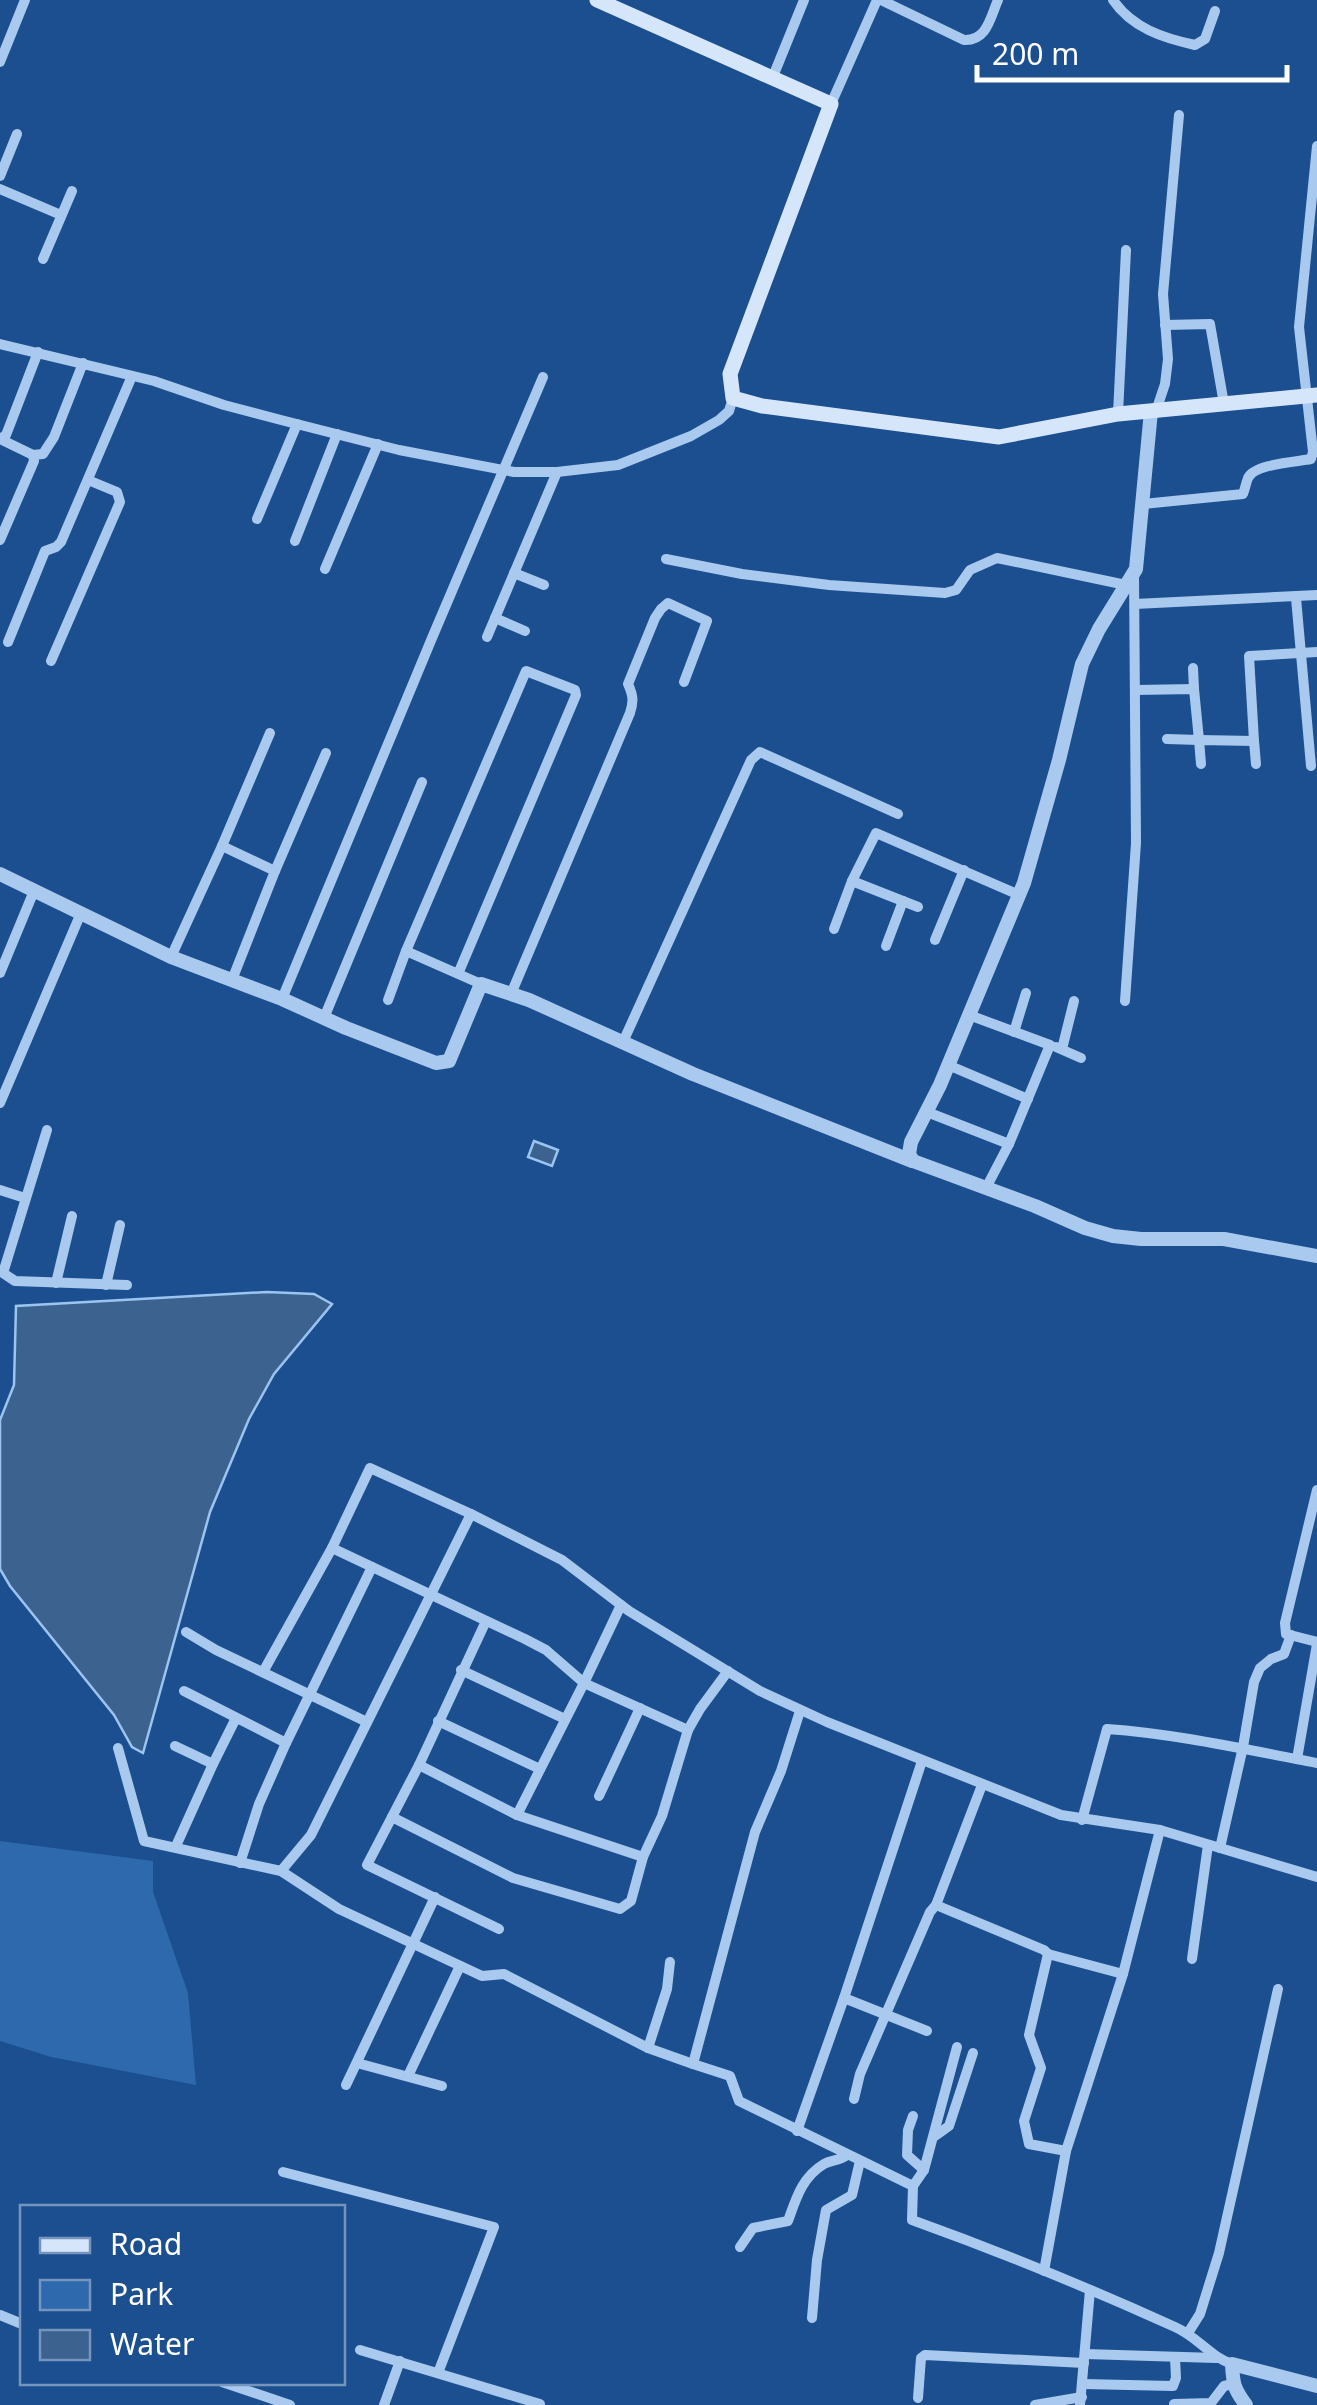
<svg xmlns="http://www.w3.org/2000/svg" width="1317" height="2405" font-family="'Noto Sans',sans-serif">
<style>
.green{fill:#2e69ad}
.water{fill:#3c6290;stroke:#9cc4f0;stroke-width:2.5}
.lines{fill:none;stroke-linecap:round;stroke-linejoin:round}
.minor{stroke:#a9c9ee;stroke-width:10}
.tertiary{stroke:#a9c9ee;stroke-width:14}
.secondary{stroke:#d6e6fa;stroke-width:15}
</style>
<rect width="100%" height="100%" fill="#1b4f8f"/>
<polygon class="green" points="0,1841 153,1861 153,1892 188,1993 196,2085 51,2057 0,2041"/>
<g class="water">
<polygon points="534,1141 558,1150 552,1166 528,1157"/>
<polygon points="267,1292 314,1294 332,1304 274,1374 249,1419 210,1512 143,1753 132,1747 114,1715 10,1586 0,1569 0,1420 14,1385 16,1306"/>
</g>
<g class="lines">
<g class="minor">
<path d="M881 0 964 40C987 41 990 18 998 0"/>
<path d="M1113 0C1132 28 1163 38 1195 45L1205 39 1215 11"/>
<polyline points="0,62 25,0"/>
<polyline points="772,79 804,0"/>
<polyline points="831,104 877,0"/>
<polyline points="0,176 17,134"/>
<polyline points="0,189 61,215"/>
<polyline points="43,259 72,191"/>
<polyline points="1165,325 1210,324 1224,404"/>
<polyline points="0,344 154,381 224,405 281,420 399,450 514,472 557,472 618,465 691,436 719,420 729,411 733,398"/>
<polyline points="1156,411 1165,384 1168,359 1163,294 1179,115"/>
<polyline points="1118,414 1126,250"/>
<polyline points="0,439 33,455 34,461 0,540"/>
<polyline points="0,439 6,435 38,352"/>
<polyline points="33,455 43,454 54,437 83,363"/>
<path d="M1143 504 1243 494C1245 489 1246 483 1248 478 1254 464 1296 462 1311 459L1313 452 1299 327 1317 146"/>
<polyline points="257,519 297,424"/>
<polyline points="295,541 337,434"/>
<polyline points="666,559 742,574 829,585 945,593 956,590 970,570 997,558 1126,585"/>
<polyline points="325,569 378,444"/>
<polyline points="514,573 544,585"/>
<polyline points="1296,598 1311,766"/>
<polyline points="1135,604 1317,595"/>
<polyline points="495,618 525,631"/>
<polyline points="487,637 557,472"/>
<polyline points="8,642 45,551 56,547 61,542 132,376"/>
<polyline points="51,661 120,502 117,492 88,480"/>
<polyline points="1193,668 1194,689"/>
<polyline points="1136,690 1194,689 1199,740 1167,739"/>
<polyline points="1254,741 1256,764"/>
<polyline points="1201,764 1199,740 1254,741 1249,656 1317,652"/>
<polyline points="222,846 275,871"/>
<polyline points="918,907 852,881 876,833 1019,895"/>
<polyline points="834,929 852,881"/>
<polyline points="935,940 964,870"/>
<polyline points="886,946 903,901"/>
<polyline points="171,957 222,846 270,733"/>
<polyline points="0,973 34,891"/>
<polyline points="458,974 576,695 575,690 526,671 406,951 481,984"/>
<polyline points="232,980 275,871 326,753"/>
<path d="M511 994 630 713C634 701 633 695 628 684L655 618 661 609 668 603 707 621 684 682"/>
<polyline points="282,999 432,638 543,377"/>
<polyline points="388,1000 406,951"/>
<polyline points="1125,1001 1136,843 1134,573"/>
<polyline points="969,1015 1050,1045 1009,1144"/>
<polyline points="324,1018 422,782"/>
<polyline points="1014,1032 1026,993"/>
<polyline points="623,1042 751,760 760,752 898,814"/>
<polyline points="1056,1047 1081,1058"/>
<polyline points="1062,1049 1074,1001"/>
<polyline points="948,1065 1028,1099"/>
<polyline points="0,1103 81,913"/>
<polyline points="927,1112 1009,1144 986,1188"/>
<polyline points="47,1130 3,1273 15,1281 127,1285"/>
<polyline points="0,1190 25,1198"/>
<polyline points="56,1283 72,1216"/>
<polyline points="106,1285 120,1225"/>
<polyline points="1317,1490 1285,1623 1286,1634 1317,1642"/>
<polyline points="332,1548 525,1639 546,1650 584,1683 621,1605"/>
<polyline points="486,1621 419,1765 367,1865 499,1929"/>
<polyline points="186,1632 216,1650 367,1722"/>
<polyline points="461,1670 565,1719"/>
<polyline points="263,1672 332,1548 370,1468 471,1514"/>
<polyline points="184,1691 286,1743"/>
<path d="M800 1711 781 1771 755 1832 693 2064 730 2076 739 2101 913 2186 912 2220C1001 2252 1089 2288 1175 2327 1198 2337 1209 2356 1232 2364"/>
<polyline points="438,1721 540,1769"/>
<polyline points="175,1746 213,1764"/>
<polyline points="118,1748 144,1841 281,1871 339,1909 482,1976 504,1974 648,2048 693,2064"/>
<polyline points="1297,1759 1317,1644"/>
<polyline points="922,1761 844,1998 927,2031"/>
<polyline points="419,1765 517,1815 584,1683 688,1730 700,1709 728,1671"/>
<polyline points="599,1796 640,1708"/>
<polyline points="517,1815 643,1857"/>
<polyline points="392,1817 513,1878 620,1909 631,1901 643,1857 662,1816 688,1730"/>
<path d="M1082 1820 1107 1729C1178 1734 1247 1750 1317 1763"/>
<polyline points="176,1846 213,1764 236,1718"/>
<polyline points="1220,1848 1243,1747 1254,1682 1260,1668 1271,1659 1284,1654 1291,1635"/>
<polyline points="240,1863 259,1804 286,1743 372,1567"/>
<polyline points="281,1871 311,1835 471,1514 562,1560 629,1611 760,1691 827,1722 1061,1815 1160,1830 1317,1877"/>
<polyline points="936,1905 1044,1950 1048,1954 1029,2035 1041,2068 1024,2121 1029,2144 1066,2151 1123,1974 1160,1830"/>
<polyline points="1048,1954 1123,1974"/>
<polyline points="1192,1959 1208,1845"/>
<polyline points="648,2048 667,1989 670,1962"/>
<polyline points="357,2063 442,2086"/>
<polyline points="408,2076 460,1966"/>
<polyline points="346,2085 435,1897"/>
<polyline points="854,2099 860,2074 930,1912 936,1905 982,1785"/>
<polyline points="913,2116 908,2130 907,2155 924,2170"/>
<polyline points="797,2131 844,1998"/>
<polyline points="935,2136 949,2126 973,2053"/>
<polyline points="283,2172 494,2227 438,2373"/>
<polyline points="913,2186 924,2170 957,2047"/>
<path d="M740 2247 753 2228 788 2221C796 2199 802 2177 824 2164 831 2160 839 2161 847 2155"/>
<polyline points="1044,2271 1066,2151"/>
<polyline points="0,2315 22,2324"/>
<polyline points="812,2318 817,2260 826,2210 852,2195 860,2161"/>
<polyline points="1188,2333 1200,2314 1219,2253 1278,1989"/>
<polyline points="360,2350 540,2404"/>
<polyline points="1085,2354 1216,2358"/>
<polyline points="222,2382 290,2405"/>
<polyline points="1083,2384 1173,2386 1176,2378 1175,2358"/>
<polyline points="918,2398 921,2358 925,2355 1084,2363"/>
<polyline points="1174,2404 1211,2403 1224,2386 1233,2384"/>
<polyline points="384,2405 400,2361"/>
<polyline points="1035,2405 1082,2397"/>
<polyline points="1080,2405 1090,2290"/>
</g>
<g class="tertiary">
<polyline points="1151,411 1136,569 1099,629 1082,664 1059,760 1024,883 940,1085 911,1142 909,1154 913,1161 1035,1206 1085,1228 1113,1236 1141,1239 1224,1239 1317,1256"/>
<polyline points="0,874 171,957 282,999 346,1028 436,1063 449,1061 481,984 529,1000 693,1074 912,1161"/>
<path d="M1246 2405C1234 2389 1233 2384 1232 2364L1317 2386"/>
</g>
<polyline class="secondary" points="597,0 831,104 730,374 733,398 762,406 999,437 1118,414 1317,395"/>
</g>
<rect x="20" y="2205" width="325" height="180" fill="#1b4f8f" stroke="#7695bc" stroke-width="2.5"/>
<rect x="40" y="2238" width="50" height="15" fill="#d6e6fa" stroke="#7695bc" stroke-width="2.5"/>
<text x="110" y="2255" font-size="30" fill="#ffffff">Road</text>
<rect x="40" y="2280" width="50" height="30" fill="#2e69ad" stroke="#7695bc" stroke-width="2.5"/>
<text x="110" y="2305" font-size="30" fill="#ffffff">Park</text>
<rect x="40" y="2330" width="50" height="30" fill="#3c6290" stroke="#7695bc" stroke-width="2.5"/>
<text x="110" y="2355" font-size="30" fill="#ffffff">Water</text>
<path d="M977 65v15h310v-15" fill="none" stroke="#ffffff" stroke-width="5"/>
<text x="992" y="65" font-size="30" fill="#ffffff" stroke="#1b4f8f" stroke-width="8" paint-order="stroke">200 m</text>
</svg>
